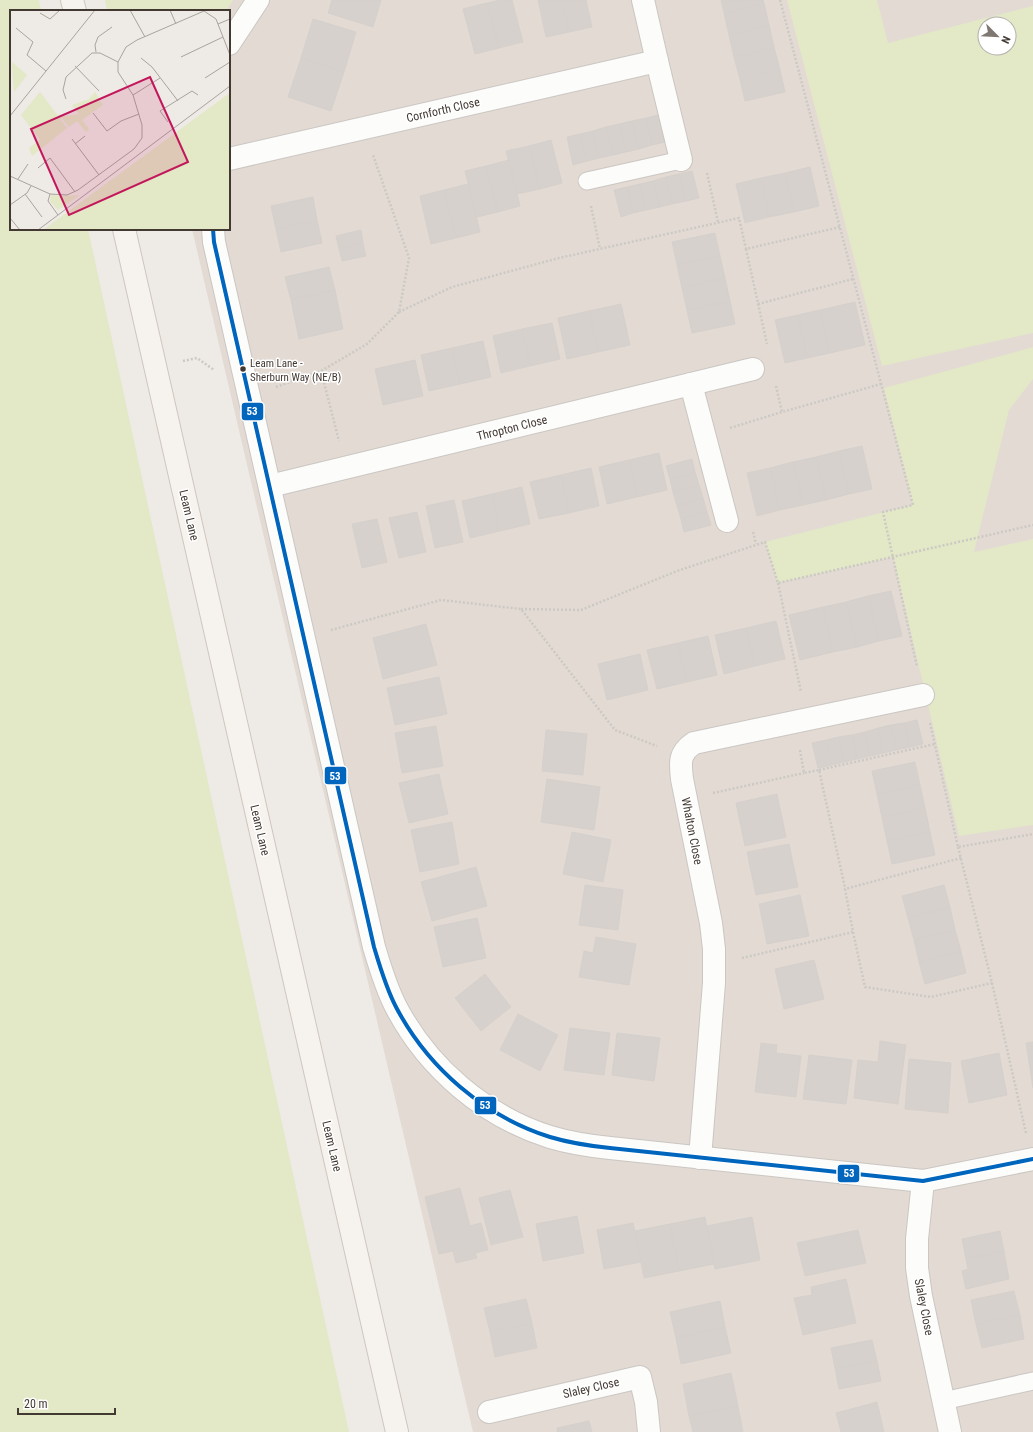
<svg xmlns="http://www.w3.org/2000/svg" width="1033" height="1432" font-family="'Roboto Condensed',sans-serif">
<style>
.residential{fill:#e2dad3;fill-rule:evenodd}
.green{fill:#e3e8c6;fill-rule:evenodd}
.building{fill:#d6d1cd;stroke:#d6d0cc}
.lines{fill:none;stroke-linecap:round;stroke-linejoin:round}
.lane-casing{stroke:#cbc6c2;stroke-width:19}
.street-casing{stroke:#cbc6c2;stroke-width:24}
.secondary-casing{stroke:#cfc6be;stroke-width:24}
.path{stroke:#ccc9c5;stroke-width:2.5;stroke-dasharray:2 2;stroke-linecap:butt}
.lane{stroke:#fcfcfb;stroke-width:17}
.street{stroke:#fcfcfb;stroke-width:22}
.secondary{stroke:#f6f2ed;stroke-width:22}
.bus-1-casing{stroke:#fff;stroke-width:7}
.bus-1{stroke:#0065bd;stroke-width:4}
.bus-dot{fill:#433933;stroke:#fff;stroke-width:1.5}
.labels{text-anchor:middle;stroke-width:3;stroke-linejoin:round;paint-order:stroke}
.bus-label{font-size:11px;fill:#433933;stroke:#fff;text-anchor:start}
.street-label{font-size:12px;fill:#433933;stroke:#fff}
.inset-road{fill:none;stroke:#aaa39e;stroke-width:1}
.view{fill:#c2185b;fill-opacity:0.15;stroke:#c2185b;stroke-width:2}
.inset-edge{fill:none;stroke:#433933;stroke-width:2}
.line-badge{stroke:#fff;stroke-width:1.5}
.badge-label{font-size:11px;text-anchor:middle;font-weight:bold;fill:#fff}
</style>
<rect width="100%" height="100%" fill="#eeeae6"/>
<path class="residential" d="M139 0H1033V1432H473L192 229H229V11H141ZM985 24H1009V48H985Z"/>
<g class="green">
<polygon points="0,0 39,0 41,11 11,11 11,229 88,229 349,1432 0,1432"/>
<polygon points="105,0 233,0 226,11 107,11"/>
<path d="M787 0H877L888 43 1033 6V333L882 366ZM985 24H1009V48H985Z"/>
<polygon points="1033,347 1033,379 1009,410 974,552 1033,539 1033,825 959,836 893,557 778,583 765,542 913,505 884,388"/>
</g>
<g class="building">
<polygon points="332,0 381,0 373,27 328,13"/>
<polygon points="500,0 512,0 523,42 499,48 487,3"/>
<polygon points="538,0 562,0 569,32 546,37"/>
<polygon points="562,0 586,0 592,27 569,32"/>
<polygon points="721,0 763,0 764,3 724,13"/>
<polygon points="487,3 499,48 475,54 463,9"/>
<polygon points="764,3 769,25 729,35 724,13"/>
<polygon points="313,19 356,32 344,72 301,58"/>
<polygon points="769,25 774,47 734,57 729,35"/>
<polygon points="774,47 780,70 740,79 734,57"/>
<polygon points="301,58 344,72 331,111 288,97"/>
<polygon points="780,70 785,92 745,101 740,79"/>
<polygon points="658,115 665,142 652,145 646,118"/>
<polygon points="646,118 652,145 639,149 632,121"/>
<polygon points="632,121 639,149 626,152 619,124"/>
<polygon points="619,124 626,152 613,155 606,127"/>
<polygon points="606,127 613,155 599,158 593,131"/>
<polygon points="593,131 599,158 587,161 580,134"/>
<polygon points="580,134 587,161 573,165 567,137"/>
<polygon points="551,140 562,183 540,189 529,146"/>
<polygon points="529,146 540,189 517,194 506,151"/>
<polygon points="509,160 520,206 498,212 486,166"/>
<polygon points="486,166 498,212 477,217 465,171"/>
<polygon points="810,167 819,206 794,212 785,173"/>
<polygon points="692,171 699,198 686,201 679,174"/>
<polygon points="785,173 794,212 769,217 761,178"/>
<polygon points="679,174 686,201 672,204 666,177"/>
<polygon points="666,177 672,204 660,207 653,181"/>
<polygon points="761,178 769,217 745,223 736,184"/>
<polygon points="653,181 660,207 646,210 640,184"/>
<polygon points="468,184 480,232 456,238 444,190"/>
<polygon points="640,184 646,210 633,213 627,187"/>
<polygon points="627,187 633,213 621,217 614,190"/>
<polygon points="444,190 456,238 431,244 420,196"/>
<polygon points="313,197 317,220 276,229 271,206"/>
<polygon points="317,220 322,243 281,252 276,229"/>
<polygon points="361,230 363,243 339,249 336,236"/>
<polygon points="715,233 720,256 677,265 672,242"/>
<polygon points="363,243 366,256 342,261 339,249"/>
<polygon points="720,256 725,278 682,288 677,265"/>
<polygon points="329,267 335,290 291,300 285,277"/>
<polygon points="725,278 730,301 687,310 682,288"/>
<polygon points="335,290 343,329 299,339 291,300"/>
<polygon points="730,301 735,324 692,333 687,310"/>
<polygon points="855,302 865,345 830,353 820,310"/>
<polygon points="621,304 630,345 598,352 589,311"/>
<polygon points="820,310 830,353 807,358 798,315"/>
<polygon points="589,311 598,352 567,359 558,318"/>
<polygon points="798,315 807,358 785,363 775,320"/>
<polygon points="552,323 560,359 530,366 522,329"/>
<polygon points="522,329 530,366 501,373 493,336"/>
<polygon points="483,341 491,377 460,384 452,348"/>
<polygon points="452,348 460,384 429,391 421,355"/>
<polygon points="415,360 423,396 383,405 375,369"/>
<polygon points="862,446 872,489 849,494 839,451"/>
<polygon points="839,451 849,494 826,500 816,457"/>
<polygon points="659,453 667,490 637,497 629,460"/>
<polygon points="816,457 826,500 803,505 793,462"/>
<polygon points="692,459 695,472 670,479 666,466"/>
<polygon points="629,460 637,497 607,504 599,467"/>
<polygon points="793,462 803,505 780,510 770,468"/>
<polygon points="591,468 599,506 569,513 561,475"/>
<polygon points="770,468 780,510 757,516 747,473"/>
<polygon points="695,472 699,485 673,492 670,479"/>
<polygon points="561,475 569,513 539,519 530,482"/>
<polygon points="699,485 703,498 677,506 673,492"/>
<polygon points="522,487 530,524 500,531 492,494"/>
<polygon points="492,494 500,531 470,538 462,501"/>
<polygon points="703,498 707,512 681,519 677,506"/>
<polygon points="454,500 463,542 435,548 426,506"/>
<polygon points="417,512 426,552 399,558 389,518"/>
<polygon points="707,512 711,525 684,532 681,519"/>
<polygon points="377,519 387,562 362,568 352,524"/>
<polygon points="891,591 902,636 879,641 868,596"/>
<polygon points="868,596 879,641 857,647 846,602"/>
<polygon points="846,602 857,647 833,652 823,607"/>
<polygon points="823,607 833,652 800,660 789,615"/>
<polygon points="776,621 785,659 755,666 746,628"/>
<polygon points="426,624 437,665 383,679 373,638"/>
<polygon points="746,628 755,666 724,674 715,635"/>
<polygon points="708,636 717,675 687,682 678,643"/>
<polygon points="678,643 687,682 657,689 647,650"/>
<polygon points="640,654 648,690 607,700 598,664"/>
<polygon points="439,677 447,714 395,725 387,688"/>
<polygon points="917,720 923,744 910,747 904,723"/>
<polygon points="904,723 910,747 896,750 891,725"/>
<polygon points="891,725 896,750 883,753 878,728"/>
<polygon points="436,726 443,766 402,773 395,733"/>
<polygon points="878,728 883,753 870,756 865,732"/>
<polygon points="546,730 587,734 583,775 542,771"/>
<polygon points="865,732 870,756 857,759 852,735"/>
<polygon points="852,735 857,759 844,762 839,737"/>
<polygon points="839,737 844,762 831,765 826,740"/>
<polygon points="826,740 831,765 818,768 812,743"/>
<polygon points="915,762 920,785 877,794 872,771"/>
<polygon points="439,774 448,814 409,823 399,783"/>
<polygon points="547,779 600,787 594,830 541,822"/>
<polygon points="920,785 925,808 882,817 877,794"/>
<polygon points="777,794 786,837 745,846 736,803"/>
<polygon points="925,808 930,832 887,841 882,817"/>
<polygon points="452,822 459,864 420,872 411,830"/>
<polygon points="572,832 611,840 603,882 563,874"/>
<polygon points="930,832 935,855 892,864 887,841"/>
<polygon points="789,844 798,887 756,895 747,852"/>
<polygon points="476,867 487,906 432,921 421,882"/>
<polygon points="585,885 623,890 618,930 579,925"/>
<polygon points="944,885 950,907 908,918 902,896"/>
<polygon points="800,895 809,936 767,944 759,904"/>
<polygon points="950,907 955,930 914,940 908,918"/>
<polygon points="477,918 486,958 443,967 434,927"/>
<polygon points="955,930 961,951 919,962 914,940"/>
<polygon points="596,937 636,944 629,985 579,977 584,951 593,953"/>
<polygon points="961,951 966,973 925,984 919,962"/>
<polygon points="814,960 824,999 784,1009 775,969"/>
<polygon points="485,974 511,1007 481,1031 455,998"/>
<polygon points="518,1014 558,1035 540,1071 500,1050"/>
<polygon points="570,1028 610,1033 604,1075 564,1070"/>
<polygon points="617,1033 660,1038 654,1081 612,1075"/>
<polygon points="880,1041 906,1045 898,1104 854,1098 858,1060 878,1062"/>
<polygon points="1033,1042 1033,1088 1026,1043"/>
<polygon points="761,1043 777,1045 776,1053 801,1056 796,1097 755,1092"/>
<polygon points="999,1053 1007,1095 969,1103 961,1061"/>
<polygon points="809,1055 852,1060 846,1104 803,1099"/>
<polygon points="909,1059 951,1063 948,1113 905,1109"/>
<polygon points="460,1188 470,1226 481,1223 488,1250 475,1253 477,1258 456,1263 453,1251 439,1254 425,1197"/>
<polygon points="510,1190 523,1237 491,1245 479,1198"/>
<polygon points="577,1216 584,1253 543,1261 536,1224"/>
<polygon points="705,1217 714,1264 679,1271 670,1224"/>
<polygon points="752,1217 760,1260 715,1269 707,1226"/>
<polygon points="633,1223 641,1262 604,1269 597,1230"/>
<polygon points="670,1224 679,1271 644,1278 635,1231"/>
<polygon points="858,1230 866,1263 805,1276 797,1243"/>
<polygon points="1000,1231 1004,1251 966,1259 962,1239"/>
<polygon points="1004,1251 1009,1279 966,1289 962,1271 968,1269 966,1259"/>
<polygon points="846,1279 856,1323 803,1335 794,1298 812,1295 811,1287"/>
<polygon points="1014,1291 1020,1315 976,1324 971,1300"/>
<polygon points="526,1299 532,1323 490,1332 484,1308"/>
<polygon points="720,1301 725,1327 676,1338 670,1312"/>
<polygon points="1020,1315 1024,1339 982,1348 976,1324"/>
<polygon points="532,1323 537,1348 495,1357 490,1332"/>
<polygon points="725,1327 731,1353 681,1364 676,1338"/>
<polygon points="872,1340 877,1361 835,1368 831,1348"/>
<polygon points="877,1361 881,1381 839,1389 835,1368"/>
<polygon points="731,1373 738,1406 689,1416 683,1384"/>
<polygon points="877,1402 884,1432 841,1432 836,1413"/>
<polygon points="738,1406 743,1432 693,1432 689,1416"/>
<polygon points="589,1421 592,1432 557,1432 557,1428"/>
</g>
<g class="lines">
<g class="lane-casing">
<g id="lane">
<polyline points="587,181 681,160"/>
<polyline points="943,1401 1033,1381"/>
</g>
</g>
<g class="street-casing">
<g id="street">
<polyline points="229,44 258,0"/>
<polyline points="657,61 681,160"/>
<polyline points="229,159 657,61 643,0"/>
<path d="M213 229 214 242 374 947C380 967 386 988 396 1007 428 1068 484 1116 550 1137 570 1143 590 1146 610 1148L923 1181 1033 1159"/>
<polyline points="691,384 727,521"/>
<polyline points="270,486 753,369"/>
<path d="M700 1158 714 983V949L711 923 682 779C680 762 679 753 694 743L923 695"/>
<polyline points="923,1181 917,1239 917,1268 921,1296 950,1432"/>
<polyline points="489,1412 640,1377 646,1402 649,1432"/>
</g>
</g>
<g class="secondary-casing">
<g id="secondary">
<polyline points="72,0 75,11"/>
<polyline points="124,229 397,1432"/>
</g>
</g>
<g class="path">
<polyline points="780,0 913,505 883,512 917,667"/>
<polyline points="707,173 718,222"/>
<polyline points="591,206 600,249"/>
<polyline points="746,249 767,344"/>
<polyline points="758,304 853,279"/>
<polyline points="399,312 452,287 559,258 739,218 746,249 840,227"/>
<polyline points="183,361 197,358 214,370"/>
<polyline points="321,371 339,441"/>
<polyline points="776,386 782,412 881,384"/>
<polyline points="276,387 321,371 367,344 399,312 409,258 373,155"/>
<polyline points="730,428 782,412"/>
<polyline points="753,532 756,544"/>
<polyline points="778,583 801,692"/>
<polyline points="521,609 581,610 677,571 765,542 778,583 1033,525"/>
<polyline points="331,630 441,600 521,609 615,730 657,746"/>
<polyline points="930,723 958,847 1033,834"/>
<polyline points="800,750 804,773 819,770 845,888"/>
<polyline points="819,770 935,744"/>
<polyline points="713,793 804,773"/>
<polyline points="958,847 992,983 1026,1133"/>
<polyline points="853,932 865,987 931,997 992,983"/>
<polyline points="742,958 853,932 845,889 961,858"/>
</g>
<use href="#lane" class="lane"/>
<use href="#street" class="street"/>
<use href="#secondary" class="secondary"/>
<g class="bus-1-casing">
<path id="bus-1" d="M213 229 214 242 374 947C380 967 386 988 396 1007 428 1068 484 1116 550 1137 570 1143 590 1146 610 1148L923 1181 1033 1159"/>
</g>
<use href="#bus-1" class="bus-1"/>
</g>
<circle class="bus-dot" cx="243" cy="369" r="3.5"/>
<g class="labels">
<g class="bus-label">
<text x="250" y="367">Leam Lane -<tspan x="250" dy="14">Sherburn Way (NE/B)</tspan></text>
</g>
<g class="street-label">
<text transform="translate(443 110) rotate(-13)" y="4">Cornforth Close</text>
<text transform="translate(512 428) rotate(-14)" y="4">Thropton Close</text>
<text transform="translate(189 515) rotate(77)" y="4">Leam Lane</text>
<text transform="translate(260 830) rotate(77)" y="4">Leam Lane</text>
<text transform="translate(692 831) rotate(79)" y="4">Whalton Close</text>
<text transform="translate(332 1146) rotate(77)" y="4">Leam Lane</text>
<text transform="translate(924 1307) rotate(79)" y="4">Slaley Close</text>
<text transform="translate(591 1388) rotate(-13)" y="4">Slaley Close</text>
</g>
</g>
<g transform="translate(10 10)">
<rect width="220" height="220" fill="#eeeae6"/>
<path d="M2 52 17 65 4 82 2 57ZM30 82 57 118 22 146 19 138 30 130 11 105ZM85 82 93 95 72 110 79 119 76 122 67 111 59 117 48 104 56 106 69 104 62 95 79 89ZM220 83V220H33L213 88ZM41 185 54 186 70 185 48 200 40 191Z" fill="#e3e8c6"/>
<path d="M220 111V118L207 127 204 121ZM204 159 173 207 171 220H160L158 212 139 190 140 181 148 184 158 199 165 198 189 166Z" fill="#e3e8c6"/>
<path class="inset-road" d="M120 0 135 27M160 0 166 14M30 3 40 9 50 0M208 14 220 9M6 18 23 32 17 45 36 61M86 42 85 35 88 27 102 17M171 47 213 27M131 48 142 57 168 91M65 56 89 81M195 68 220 52M123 85 150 68M56 89 53 80 56 67 82 43H90L108 52M83 103 97 121 111 111 129 104M0 106 85 0M158 112 150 101 182 81 188 85M62 129 89 165M65 134 75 126M28 158 40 148 65 182M0 166 40 184M8 169 18 154M15 184 32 207M0 195 17 183 21 176M48 205 38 191 40 184 57 185 68 180 124 139 132 128V115L123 85 108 62V52L116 37 127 30 194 1 206 9 220 45M0 208 10 220M28 220 220 76"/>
<path class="view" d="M140 67 178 152 59 205 21 119Z"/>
<rect width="220" height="220" class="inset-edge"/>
</g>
<g class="line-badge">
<rect x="241" y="402" width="23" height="19" rx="4" fill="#0065bd"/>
<rect x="324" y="766" width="23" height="19" rx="4" fill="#0065bd"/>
<rect x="474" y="1096" width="23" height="19" rx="4" fill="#0065bd"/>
<rect x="837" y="1164" width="23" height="19" rx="4" fill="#0065bd"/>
</g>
<g class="badge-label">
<text x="252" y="415">53</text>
<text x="335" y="780">53</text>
<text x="485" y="1109">53</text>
<text x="849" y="1177">53</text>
</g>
<g transform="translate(997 36) rotate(114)"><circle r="19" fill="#ffffff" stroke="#b4b0ad"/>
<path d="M0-3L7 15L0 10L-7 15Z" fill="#7f7772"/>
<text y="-6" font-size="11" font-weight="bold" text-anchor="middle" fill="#433933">N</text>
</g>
<path d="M18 1408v6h97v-6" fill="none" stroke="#433933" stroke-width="2"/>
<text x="24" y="1408" font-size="12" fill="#433933" stroke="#ffffff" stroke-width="3" paint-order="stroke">20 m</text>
</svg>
